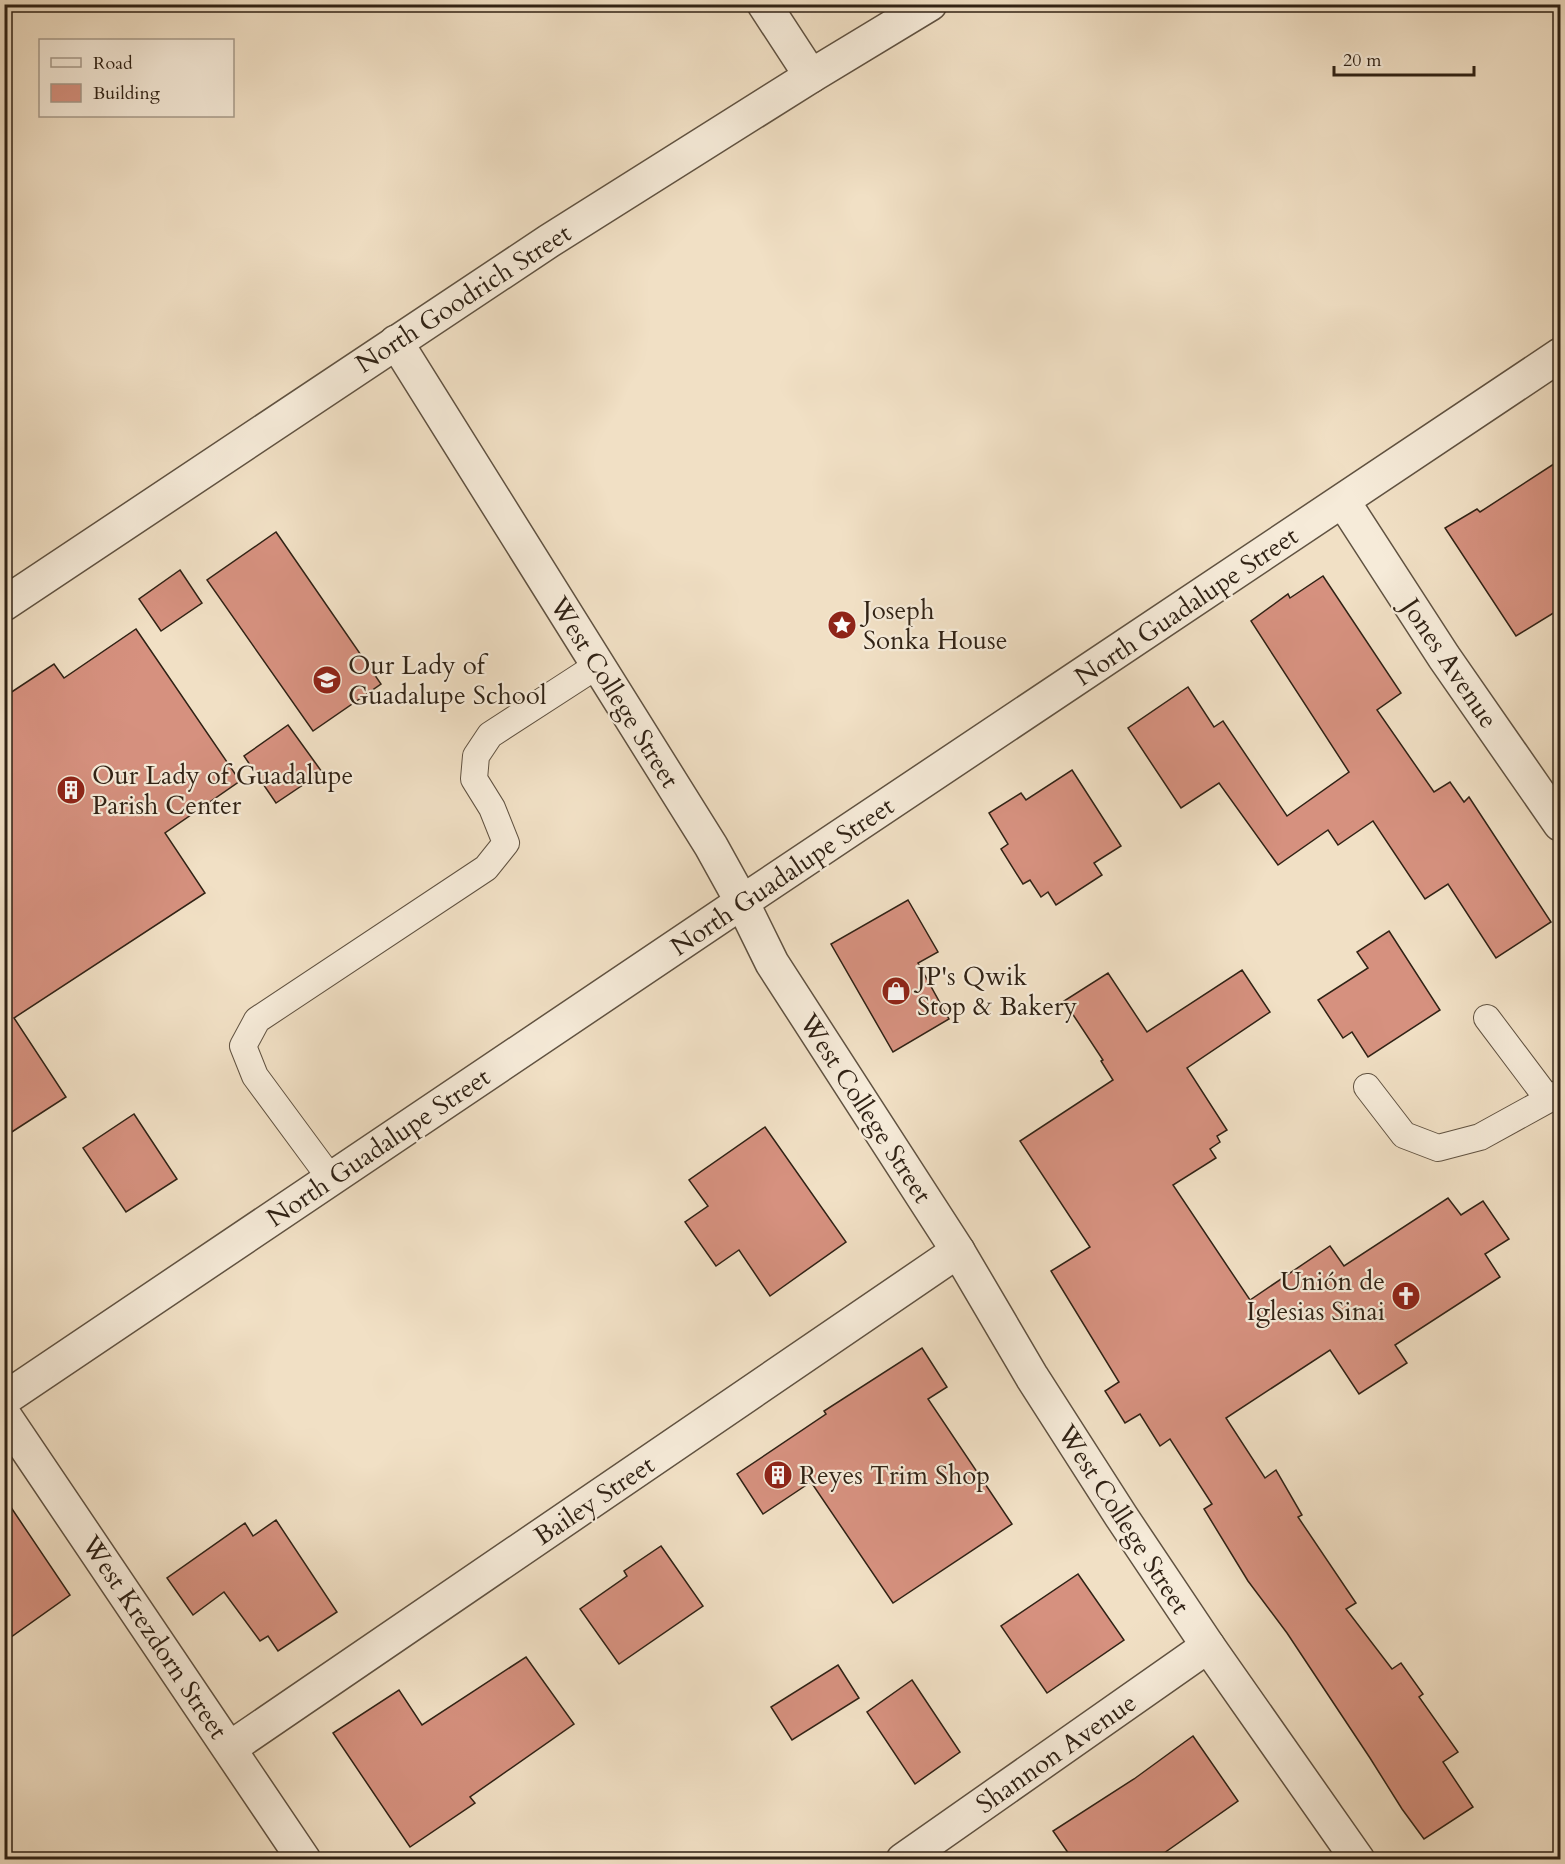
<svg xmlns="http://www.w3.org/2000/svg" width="1565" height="1864" font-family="Cardo,serif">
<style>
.building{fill:#d6917f;stroke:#302215;stroke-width:1.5}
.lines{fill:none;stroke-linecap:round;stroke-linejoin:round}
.service-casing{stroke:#605241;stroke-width:28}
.minor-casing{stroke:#605241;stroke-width:36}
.tertiary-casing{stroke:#605241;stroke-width:36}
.service{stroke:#f6ebd9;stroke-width:26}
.minor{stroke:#f6ebd9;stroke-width:33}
.tertiary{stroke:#f6ebd9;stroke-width:33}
.labels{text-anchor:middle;stroke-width:4.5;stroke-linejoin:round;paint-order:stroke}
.street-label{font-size:26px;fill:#302215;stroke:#f6ebd9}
.poi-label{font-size:26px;fill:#302215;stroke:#f6ebd9;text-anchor:start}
</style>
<rect width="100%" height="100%" fill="#f1e0c5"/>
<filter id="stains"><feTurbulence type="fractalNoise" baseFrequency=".00333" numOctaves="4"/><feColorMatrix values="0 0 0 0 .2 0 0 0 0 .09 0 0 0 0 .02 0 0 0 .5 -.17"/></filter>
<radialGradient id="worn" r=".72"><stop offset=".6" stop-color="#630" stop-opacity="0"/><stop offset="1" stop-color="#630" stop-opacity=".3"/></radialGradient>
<g class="building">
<polygon points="1560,460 1560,609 1516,636 1445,528 1477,509 1480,512"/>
<polygon points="276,532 381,684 313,731 207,580"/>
<polygon points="180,570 202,603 161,631 139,599"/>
<polygon points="1323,576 1401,693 1377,710 1434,792 1450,782 1464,802 1469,797 1551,922 1496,958 1448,884 1425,899 1373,821 1338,845 1328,830 1278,865 1219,783 1181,808 1128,728 1188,687 1214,727 1223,721 1287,816 1349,772 1251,621 1288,594 1290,598"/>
<polygon points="136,629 240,781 165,833 205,893 14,1018 66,1097 4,1137 4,697 54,664 64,678"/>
<polygon points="288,725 322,772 276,803 244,756"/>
<polygon points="1072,770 1121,846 1094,863 1102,875 1056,905 1048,892 1041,897 1030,880 1023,884 1001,849 1008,844 989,813 1021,793 1026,800"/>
<polygon points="908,900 938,952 918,963 949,1019 893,1052 831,944"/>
<polygon points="1389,931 1440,1010 1368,1057 1352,1032 1343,1038 1318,1000 1368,968 1357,952"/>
<polygon points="1242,970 1270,1012 1187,1068 1227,1130 1217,1136 1220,1142 1210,1149 1216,1158 1173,1185 1250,1300 1330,1246 1344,1266 1448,1198 1461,1215 1483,1201 1509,1239 1485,1254 1500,1277 1395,1345 1407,1363 1359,1394 1330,1350 1226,1418 1265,1478 1276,1470 1302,1515 1298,1517 1356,1603 1346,1609 1392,1669 1401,1663 1423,1694 1419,1697 1458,1752 1443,1762 1473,1807 1424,1839 1402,1809 1370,1758 1287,1633 1248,1581 1204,1509 1212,1504 1170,1439 1160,1446 1140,1414 1125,1423 1105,1391 1119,1382 1051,1271 1090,1247 1020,1141 1113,1080 1101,1061 1103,1060 1064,1001 1108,973 1147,1032"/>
<polygon points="134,1114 177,1179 126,1212 83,1148"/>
<polygon points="765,1127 846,1242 770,1296 739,1250 716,1266 685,1222 708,1206 689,1180"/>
<polygon points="922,1348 947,1387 928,1399 1012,1524 893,1603 811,1482 763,1514 737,1474 826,1414 824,1411"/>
<polygon points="4,1497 70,1595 4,1642"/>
<polygon points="276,1520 337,1612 278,1651 268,1636 260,1641 224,1592 193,1615 167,1578 245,1523 253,1536"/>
<polygon points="661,1546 703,1606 619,1664 580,1609 627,1576 624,1571"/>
<polygon points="1078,1574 1124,1640 1047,1693 1001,1626"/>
<polygon points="526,1657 574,1724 470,1797 475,1803 410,1847 333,1733 399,1690 422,1725"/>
<polygon points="838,1665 859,1698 792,1740 771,1707"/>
<polygon points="912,1680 960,1752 915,1784 867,1712"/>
<polygon points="1193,1736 1238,1801 1154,1860 1073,1860 1053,1831 1134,1779"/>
</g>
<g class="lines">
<g class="service-casing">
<g id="service">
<polyline points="1487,1018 1548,1099"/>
<polyline points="1367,1087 1404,1135 1438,1148 1480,1137 1560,1093"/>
<polyline points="331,1179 255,1076 243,1046 257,1020 486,868 506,843 492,808 474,779 476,756 490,735 598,665"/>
</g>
</g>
<g class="minor-casing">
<g id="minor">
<polyline points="764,4 811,76"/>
<polyline points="396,342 711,846 742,902 772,963 958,1251 1032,1377 1121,1516 1208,1646 1358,1860"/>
<polyline points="1343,501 1444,657 1560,824"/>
<polyline points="4,604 549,241 811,76 930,4"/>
<polyline points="4,1415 304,1860"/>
<polyline points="230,1748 958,1251"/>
<polyline points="903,1860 1208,1646"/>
</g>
</g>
<g class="tertiary-casing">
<polyline id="tertiary" points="4,1399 742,902 1560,355"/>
</g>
<use href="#service" class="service"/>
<use href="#minor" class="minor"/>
<use href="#tertiary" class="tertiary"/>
</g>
<defs>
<g id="sight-disc" transform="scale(1.5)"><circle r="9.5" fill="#8f2418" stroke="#f6ebd9"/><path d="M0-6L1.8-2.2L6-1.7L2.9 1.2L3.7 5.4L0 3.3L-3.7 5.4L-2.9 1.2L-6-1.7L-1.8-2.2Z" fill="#fff"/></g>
<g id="school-disc" transform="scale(1.5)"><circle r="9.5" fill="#8f2418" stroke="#f6ebd9"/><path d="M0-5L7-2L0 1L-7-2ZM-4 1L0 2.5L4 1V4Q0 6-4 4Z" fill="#fff"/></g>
<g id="building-disc" transform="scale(1.5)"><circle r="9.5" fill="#8f2418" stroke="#f6ebd9"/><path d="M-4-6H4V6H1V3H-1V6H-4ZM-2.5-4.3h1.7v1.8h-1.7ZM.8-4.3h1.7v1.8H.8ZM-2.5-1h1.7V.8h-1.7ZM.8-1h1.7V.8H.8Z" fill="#fff"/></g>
<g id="shop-disc" transform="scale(1.5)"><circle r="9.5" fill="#8f2418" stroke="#f6ebd9"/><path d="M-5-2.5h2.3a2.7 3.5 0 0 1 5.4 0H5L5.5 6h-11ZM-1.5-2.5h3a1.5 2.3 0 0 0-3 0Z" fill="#fff"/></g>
<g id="church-disc" transform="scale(1.5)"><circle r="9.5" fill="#8f2418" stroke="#f6ebd9"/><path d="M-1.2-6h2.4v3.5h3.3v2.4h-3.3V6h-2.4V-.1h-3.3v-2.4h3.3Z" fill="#fff"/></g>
</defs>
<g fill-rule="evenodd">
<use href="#sight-disc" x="842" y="625"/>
<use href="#school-disc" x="327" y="680"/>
<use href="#building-disc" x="71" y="790"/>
<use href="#shop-disc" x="896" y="991"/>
<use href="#church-disc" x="1406" y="1296"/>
<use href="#building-disc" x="778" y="1475"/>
</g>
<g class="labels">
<g class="street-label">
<text transform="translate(463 298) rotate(-33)" y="9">North Goodrich Street</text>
<text transform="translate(1186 606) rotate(-34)" y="9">North Guadalupe Street</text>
<text transform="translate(1450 663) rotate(56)" y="9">Jones Avenue</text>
<text transform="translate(615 692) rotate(58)" y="9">West College Street</text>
<text transform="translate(782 876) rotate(-34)" y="9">North Guadalupe Street</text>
<text transform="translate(866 1108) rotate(57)" y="9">West College Street</text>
<text transform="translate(378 1147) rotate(-34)" y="9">North Guadalupe Street</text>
<text transform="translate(594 1500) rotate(-34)" y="9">Bailey Street</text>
<text transform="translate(1124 1519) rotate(57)" y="9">West College Street</text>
<text transform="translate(155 1637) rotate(56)" y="9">West Krezdorn Street</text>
<text transform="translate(1056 1753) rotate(-35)" y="9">Shannon Avenue</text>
</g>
<g class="poi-label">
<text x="863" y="619">Joseph<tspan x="863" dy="30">Sonka House</tspan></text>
<text x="348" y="674">Our Lady of<tspan x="348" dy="30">Guadalupe School</tspan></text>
<text x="92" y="784">Our Lady of Guadalupe<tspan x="92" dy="30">Parish Center</tspan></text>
<text x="917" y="985">JP's Qwik<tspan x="917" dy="30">Stop &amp; Bakery</tspan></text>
<text x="1385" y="1290" text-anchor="end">Unión de<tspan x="1385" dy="30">Iglesias Sinai</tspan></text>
<text x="799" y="1484">Reyes Trim Shop</text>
</g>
</g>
<rect width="1565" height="1864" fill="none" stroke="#f1e0c5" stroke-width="24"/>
<rect x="6" y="6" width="1553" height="1852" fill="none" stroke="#302215" stroke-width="3"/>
<rect x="12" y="12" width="1541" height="1840" fill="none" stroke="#302215" stroke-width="1.5"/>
<rect x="39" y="39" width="195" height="78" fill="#f6ebd9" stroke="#a79b8b" stroke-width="1.5"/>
<rect x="51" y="58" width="30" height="9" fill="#f6ebd9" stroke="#a79b8b" stroke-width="1.5"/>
<text x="93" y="69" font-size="18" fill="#302215">Road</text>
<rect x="51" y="84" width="30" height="18" fill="#d6917f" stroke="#a79b8b" stroke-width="1.5"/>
<text x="93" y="99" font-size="18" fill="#302215">Building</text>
<path d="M1334 66v9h140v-9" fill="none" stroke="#302215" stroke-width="3"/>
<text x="1343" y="66" font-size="18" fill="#302215" stroke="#f6ebd9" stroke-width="4.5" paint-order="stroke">20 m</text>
<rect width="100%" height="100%" filter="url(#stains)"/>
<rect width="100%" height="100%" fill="url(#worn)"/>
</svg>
